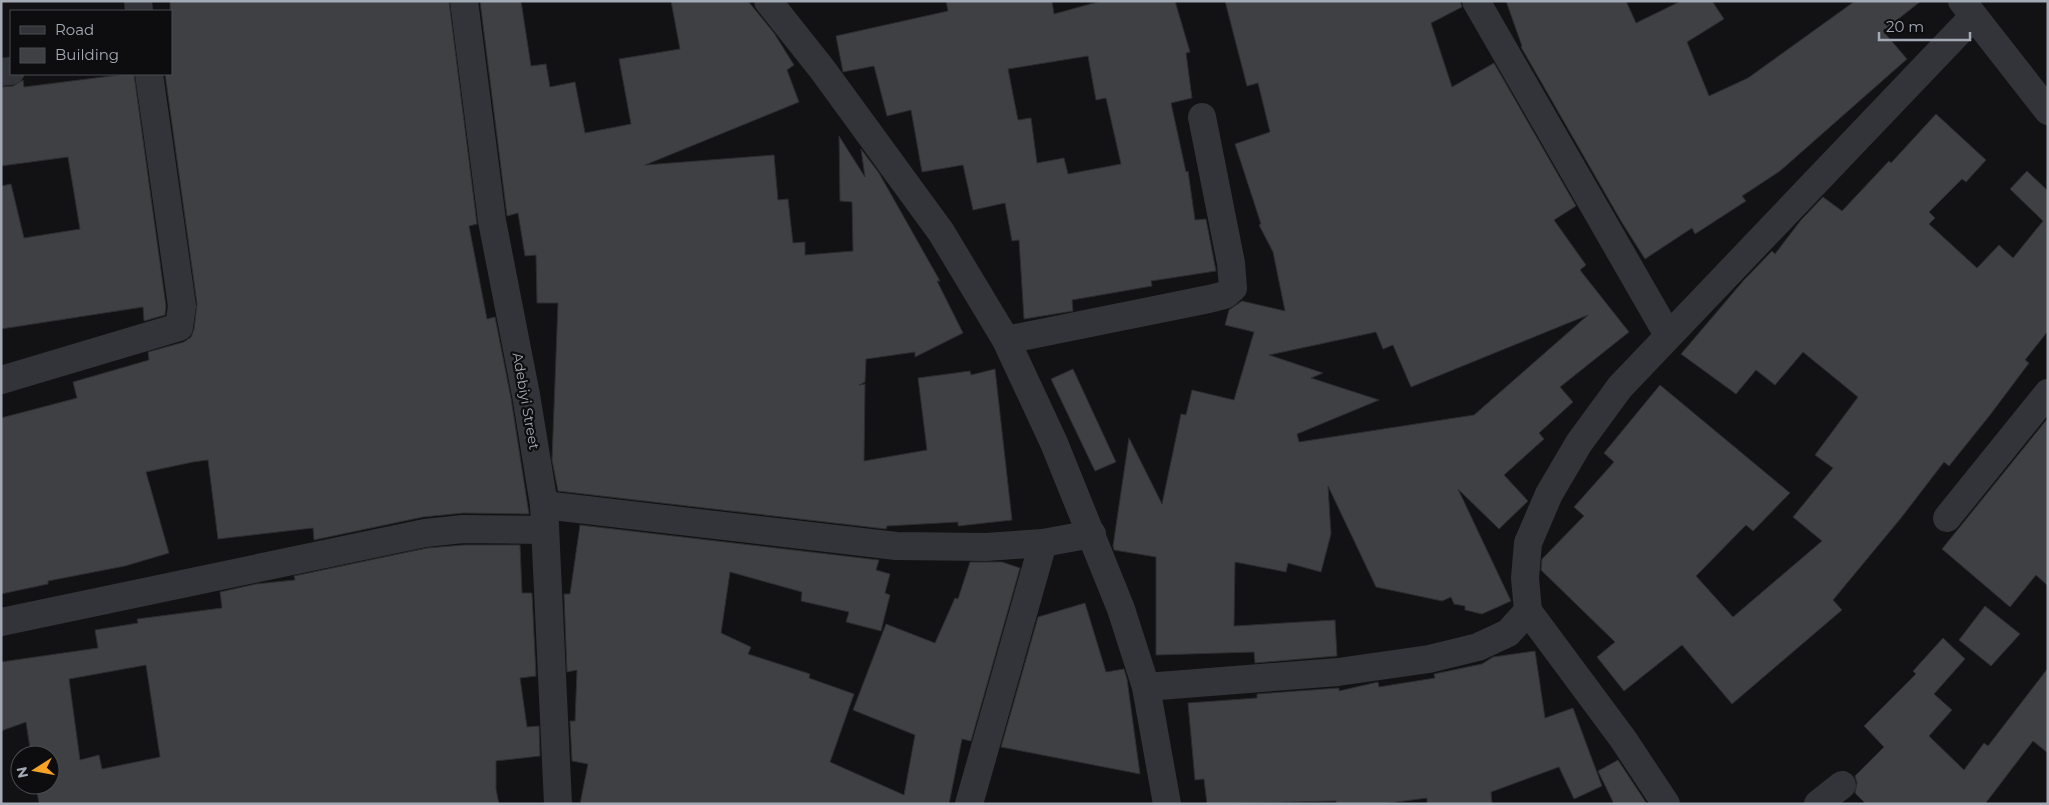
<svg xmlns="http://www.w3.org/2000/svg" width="2049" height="805" font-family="Montserrat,sans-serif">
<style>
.building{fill:#3e4044;stroke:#2c2c30;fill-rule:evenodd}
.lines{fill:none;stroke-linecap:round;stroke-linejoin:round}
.minor{stroke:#333439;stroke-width:28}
.tertiary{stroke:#333439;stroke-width:28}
.labels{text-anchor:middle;stroke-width:4.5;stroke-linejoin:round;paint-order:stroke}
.street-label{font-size:14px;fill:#a3aab5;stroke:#0d0d0f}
</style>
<rect width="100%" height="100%" fill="#121214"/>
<g class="building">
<polygon points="170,1 449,1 477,224 469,226 487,319 495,317 511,398 529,514 463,513 423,517 314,540 313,528 218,539 208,460 193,462 146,472 169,553 125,566 48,581 48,584 1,594 1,418 77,398 73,382 149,360 148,352 184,342 191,337 194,329 197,304 165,74 171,74"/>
<polygon points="480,1 521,1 531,66 546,64 550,87 575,82 585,133 631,124 619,59 680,49 671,1 748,1 774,33 794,65 787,70 799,102 645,165 774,155 778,200 788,199 793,243 805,242 805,255 853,251 852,202 840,201 839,136 865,177 861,149 879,173 940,281 937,281 963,333 915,357 915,352 866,359 865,382 859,385 865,384 864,461 927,450 918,378 970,371 971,375 995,369 1012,520 958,526 958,522 887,526 886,529 558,491 552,460 558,303 537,303 536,255 525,256 518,213 507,216"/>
<path d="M946 1H1052L1054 14 1101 1H1175L1190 52 1186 53 1192 98 1171 103 1186 172 1188 171 1195 220 1206 219 1216 271 1151 281 1152 286 1072 300 1073 311 1024 319 1019 240 1012 241 1005 203 973 210 963 165 922 172 911 110 887 116 874 66 843 72 836 36 948 11ZM1088 56 1096 100 1106 98 1121 164 1068 174 1064 158 1037 163 1031 118 1018 120 1008 69Z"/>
<path d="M1225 1H1460L1462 7 1431 23 1452 87 1494 63 1576 206 1554 220 1586 265 1580 270 1629 332 1560 387 1573 402 1539 433 1544 439 1504 475 1528 501 1499 529 1458 489 1511 601 1482 614 1465 610V606L1454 604 1451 597 1442 601 1376 587 1328 486 1331 534 1321 572 1288 563 1286 572 1235 562 1234 626 1335 620 1337 656 1255 663 1254 652 1156 655V557L1114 550 1113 546 1129 438 1162 504 1181 414 1186 415 1192 390 1234 400 1254 332 1225 325 1229 310 1242 301 1285 311 1273 252 1259 225 1261 224 1235 144 1270 132 1258 83 1247 86ZM1588 315 1474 415 1299 442 1297 434 1379 400 1311 378 1323 373 1269 355 1376 332 1383 349 1393 345 1411 387Z"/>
<polygon points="1506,1 1626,1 1636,23 1681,1 1712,1 1724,19 1687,42 1709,96 1748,78 1855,1 1921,1 1883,31 1907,59 1780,171 1742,196 1746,201 1695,234 1692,228 1645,259 1621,221 1521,47 1522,46"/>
<polygon points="127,74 134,74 166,306 165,315 144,321 143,307 1,329 1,186 11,184 24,238 80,229 68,157 1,166 1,87 13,86 23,80 24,87"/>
<polygon points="1936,114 1986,160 1966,182 1962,179 1929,212 1935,218 1929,224 1977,268 1999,245 2013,258 2043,221 2010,189 2027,171 2048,191 2048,331 2025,360 2029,363 1990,415 1949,466 1944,462 1901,518 1833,600 1842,610 1732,704 1682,645 1624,691 1597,657 1615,642 1541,570 1542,559 1584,516 1574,507 1614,462 1604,453 1660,385 1790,493 1753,531 1746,525 1696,576 1733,617 1822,541 1793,517 1833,468 1815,455 1858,397 1803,352 1775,385 1756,370 1736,394 1681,354 1744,280 1772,251 1775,254 1801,220 1823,197 1842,211 1889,161 1891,163"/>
<polygon points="1073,369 1116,462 1095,471 1051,379"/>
<polygon points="2048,418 2048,586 2036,575 2010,607 1942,549"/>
<polygon points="580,525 879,560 876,570 890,574 885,593 890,595 881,631 846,622 849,612 801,601 802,592 730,572 721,633 751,647 748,654 810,674 809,678 854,694 830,762 904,795 915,735 853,710 886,624 935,643 955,598 958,599 970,562 1002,562 1020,568 971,741 962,739 949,804 580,804 588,764 572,761 570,721 575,721 577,670 567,672 564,594 570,594"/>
<path d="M464 545H520L522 593H532L536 676 520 678 527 727 539 726 540 756 496 761V789L499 804H39L36 785H50V755H31L26 722 1 731V662L98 648 95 630 138 623 137 619 222 608 220 592 256 584 295 580 294 576 427 548ZM146 665 160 757 102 769 99 755 80 760 69 679Z"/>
<polygon points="1085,603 1106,672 1124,669 1127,679 1140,774 1001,747 1038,617"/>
<polygon points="1985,606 2020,634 1991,666 1959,640"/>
<polygon points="1943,638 1965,659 1934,694 1952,710 1929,736 1964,770 1984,743 1988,746 2048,668 2048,753 2033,741 1985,804 1866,804 1855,793 1857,783 1855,776 1884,747 1864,726 1916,674 1913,671"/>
<polygon points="1535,651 1545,718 1573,708 1602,786 1574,799 1559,767 1491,792 1492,804 1427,804 1427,798 1382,804 1336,804 1336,801 1207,804 1204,779 1195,780 1188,703 1257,698 1257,694 1339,688 1339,691 1378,682 1379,687 1435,678 1434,674 1482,664 1493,657"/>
<polygon points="1618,760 1647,804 1614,804 1598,771"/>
</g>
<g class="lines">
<g class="minor">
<polyline points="138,1 139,11"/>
<polyline points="464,1 492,221 526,395 544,505 558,804"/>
<polyline points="768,1 822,69 941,232 1006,340 1054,443 1121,609 1146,687 1167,804"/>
<polyline points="1476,1 1668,335"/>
<polyline points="1,72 11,71"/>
<polyline points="1006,340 1209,299 1225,295 1233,288 1231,263 1202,117"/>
<polyline points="1,380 179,327 182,306 149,74"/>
<polyline points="544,505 896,546 986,547 1043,543 1092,534"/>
<polyline points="1947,518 2048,393"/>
<polyline points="1,622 425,533 463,529 544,530"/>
<polyline points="1146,687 1338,672 1429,659 1478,647 1508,633 1528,611"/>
<polyline points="969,804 1043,543"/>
<polyline points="1666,804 1623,739 1528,611 1525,578 1528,543 1549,494 1579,443 1620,387 1973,17"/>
<polyline points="1818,804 1842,785"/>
</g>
<polyline class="tertiary" points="1962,1 2048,111"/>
</g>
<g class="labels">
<g class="street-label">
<text transform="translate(526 401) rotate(80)" y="5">Adebiyi Street</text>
</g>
</g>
<rect width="2049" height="805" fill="none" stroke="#a3aab5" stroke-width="5"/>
<rect x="10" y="10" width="162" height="65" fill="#0d0d0f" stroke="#494c51"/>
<rect x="20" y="26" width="25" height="8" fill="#333439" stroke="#494c51"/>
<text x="55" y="35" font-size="15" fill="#a3aab5">Road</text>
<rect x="20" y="48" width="25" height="15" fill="#3e4044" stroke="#494c51"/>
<text x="55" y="60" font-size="15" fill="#a3aab5">Building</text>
<g transform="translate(35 770) rotate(259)"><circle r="24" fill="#0d0d0f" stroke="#494c51"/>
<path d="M0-4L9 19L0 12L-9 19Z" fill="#f8a226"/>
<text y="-8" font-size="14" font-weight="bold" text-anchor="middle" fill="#a3aab5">N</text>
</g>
<path d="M1879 32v8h91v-8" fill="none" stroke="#a3aab5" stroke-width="2.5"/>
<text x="1886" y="32" font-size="15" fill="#a3aab5" stroke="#0d0d0f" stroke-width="4" paint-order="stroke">20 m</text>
</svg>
